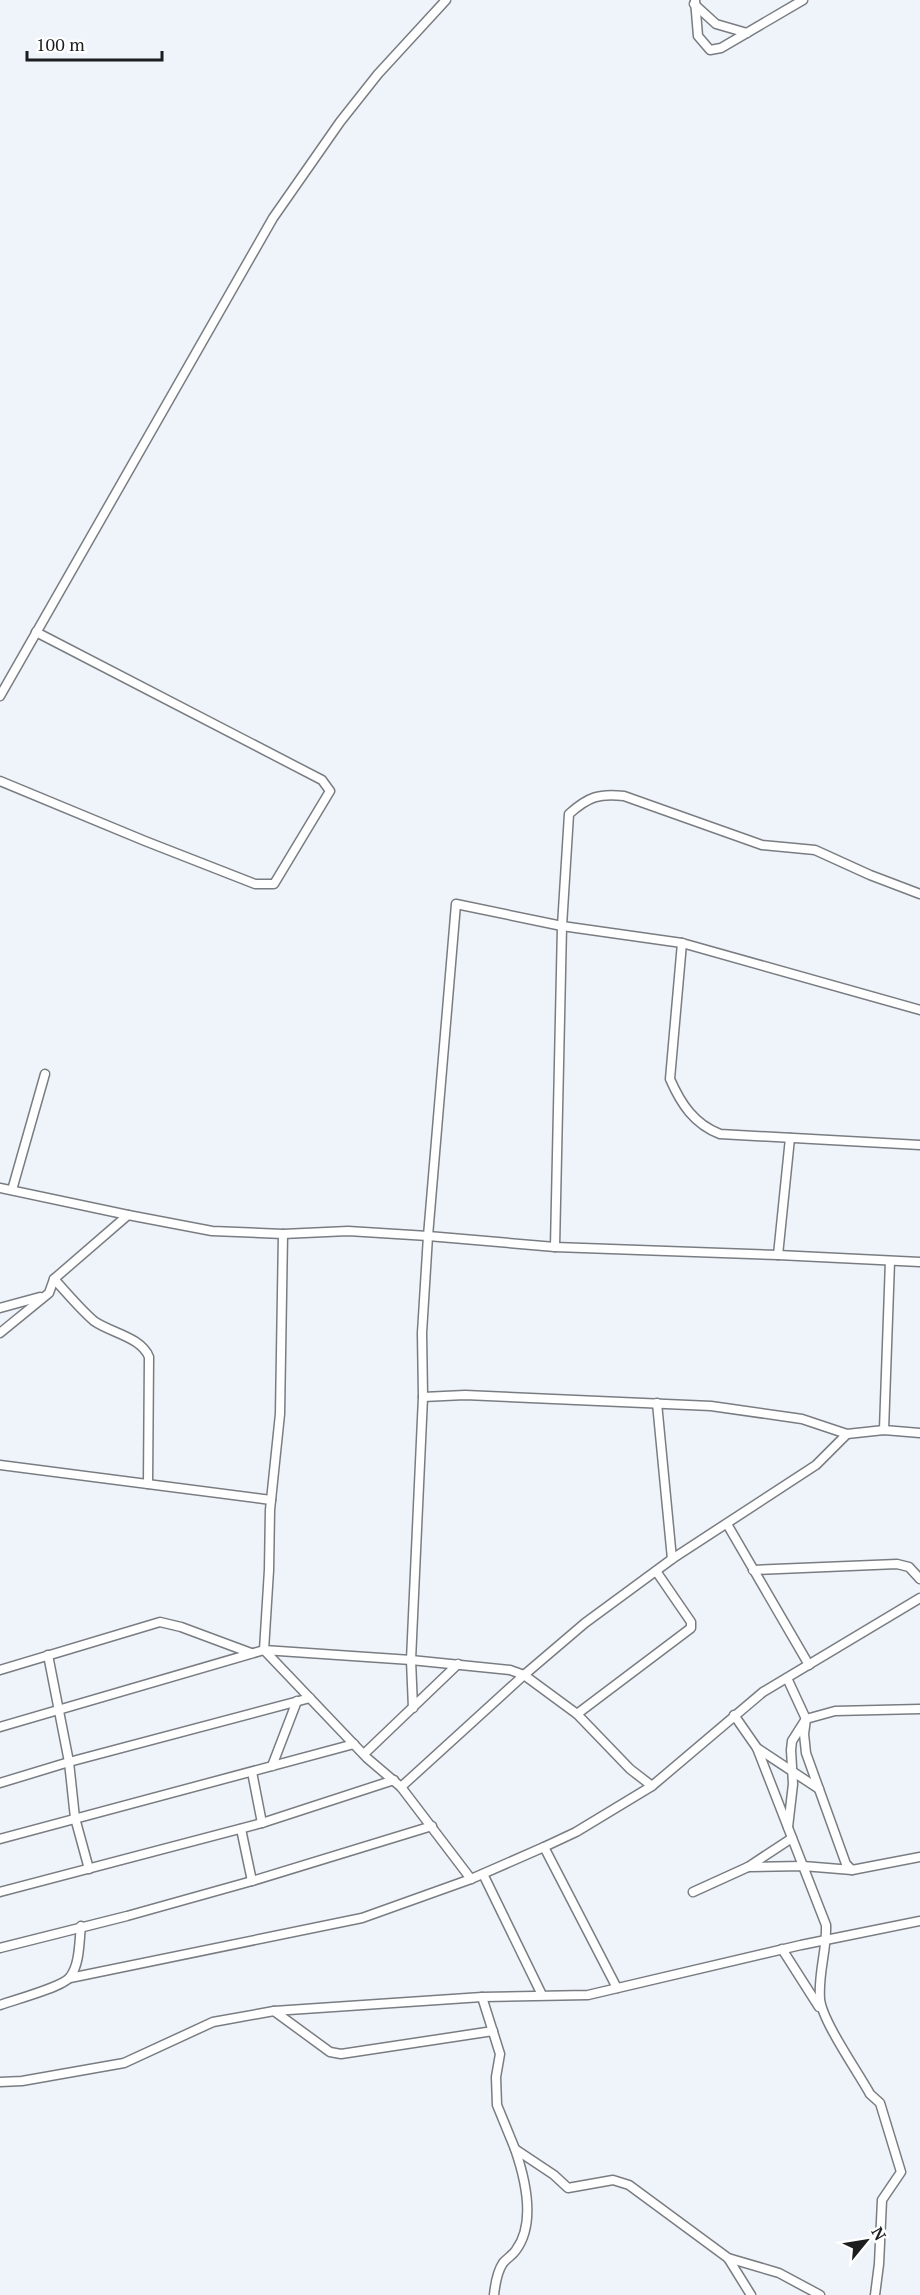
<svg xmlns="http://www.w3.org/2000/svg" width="920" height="2295" font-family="'PT Serif',serif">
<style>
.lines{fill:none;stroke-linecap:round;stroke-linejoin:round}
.minor-casing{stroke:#797d82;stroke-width:11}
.minor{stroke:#fff;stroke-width:8}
</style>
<rect width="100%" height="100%" fill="#eff4fa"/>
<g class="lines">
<g class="minor-casing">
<g id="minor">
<polyline points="695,0 698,36 710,50 721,48 803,0"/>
<polyline points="694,4 716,24 747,33"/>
<polyline points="0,696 273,218 340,122 378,74 446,0"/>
<polyline points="0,781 145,841 255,884 274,884 330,791 322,780 36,632"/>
<path d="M682 943 670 1079C681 1104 694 1124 720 1134L920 1145"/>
<polyline points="0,1188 128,1215"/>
<polyline points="12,1190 45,1074"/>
<polyline points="283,1234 280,1414 270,1510 269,1570 264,1650 367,1758 401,1787 471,1879"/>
<path d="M555 1247 562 926 569 814C588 797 599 793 624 796L762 845 815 850 870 875 920 894"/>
<polyline points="778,1255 790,1138"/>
<path d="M54 1279C67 1293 80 1309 94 1321 111 1333 141 1337 149 1357L148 1484"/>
<polyline points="0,1308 40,1297"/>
<polyline points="0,1333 49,1293 54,1279 128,1215 212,1231 283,1234 348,1231 428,1236 555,1247 778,1255 920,1262"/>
<polyline points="423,1397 465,1395 711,1406 802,1419 847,1434 884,1430 920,1433"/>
<polyline points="657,1403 672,1559"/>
<polyline points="884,1430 890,1261"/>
<polyline points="0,1465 271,1500"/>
<polyline points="727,1524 809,1665"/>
<polyline points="753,1570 897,1564 909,1567 920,1579"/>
<polyline points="48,1655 69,1762 75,1818 89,1869"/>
<polyline points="0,1670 160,1622 181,1627 251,1653"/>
<polyline points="787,1678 806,1719 804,1734 806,1753 846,1864 852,1870"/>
<polyline points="413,1708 411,1660 423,1397 422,1333 428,1236 456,904 562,926 682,943 920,1010"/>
<polyline points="577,1714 691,1628 691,1622 656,1571"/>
<path d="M734 1715 757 1748 826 1925C827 1950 818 1973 820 1999 822 2021 858 2072 870 2094L880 2103 901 2172 882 2200 879 2264 875 2295"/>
<polyline points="0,1727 264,1650 411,1660 510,1670 524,1675 577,1714 630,1769 652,1786"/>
<polyline points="757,1748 819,1789"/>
<polyline points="364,1754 458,1664"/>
<polyline points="272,1766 297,1701"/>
<polyline points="252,1772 262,1823"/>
<polyline points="0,1783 69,1762 310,1698"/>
<polyline points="401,1787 524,1675 585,1623 672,1559 816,1465 847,1434"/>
<polyline points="788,1827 793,1784 791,1750 792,1741 806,1719 835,1711 920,1709"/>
<polyline points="241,1829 252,1881"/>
<polyline points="0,1839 354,1744"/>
<polyline points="544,1847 617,1988"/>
<polyline points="748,1867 803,1866 852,1870 920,1857"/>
<polyline points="483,1874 542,1995"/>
<polyline points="0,1892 262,1823 394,1780"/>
<polyline points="693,1892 748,1867 792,1838"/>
<polyline points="0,1948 127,1916 252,1881 432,1826"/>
<polyline points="782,1949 819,2007"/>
<polyline points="70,1978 362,1918 471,1879 544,1847 576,1832 652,1786 763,1692 920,1598"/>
<polyline points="482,1997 500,2054 496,2077 497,2105 515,2149 554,2175 568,2188 613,2180 629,2185 728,2258 751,2295"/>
<path d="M0 2005C14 2000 63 1987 70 1977 80 1964 79 1942 81 1926"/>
<polyline points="274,2011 330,2052 341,2054 493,2031"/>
<polyline points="0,2082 22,2081 124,2063 213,2022 274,2011 482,1997 588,1995 801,1945 920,1921"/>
<polyline points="728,2258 779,2273 820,2295"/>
<path d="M494 2295C495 2285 497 2272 503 2263 507 2258 513 2255 516 2250 536 2223 525 2178 515 2149"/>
</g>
</g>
<use href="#minor" class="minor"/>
</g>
<g transform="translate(866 2241) rotate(60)" stroke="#ffffff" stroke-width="4.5" paint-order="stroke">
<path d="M0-4.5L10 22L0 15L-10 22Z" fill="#1b1d1f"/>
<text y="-9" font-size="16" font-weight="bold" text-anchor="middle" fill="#1b1d1f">N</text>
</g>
<path d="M27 51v9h135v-9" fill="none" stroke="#1b1d1f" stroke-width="3"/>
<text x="36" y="51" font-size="18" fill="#1b1d1f" stroke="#ffffff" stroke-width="4.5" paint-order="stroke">100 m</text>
</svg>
